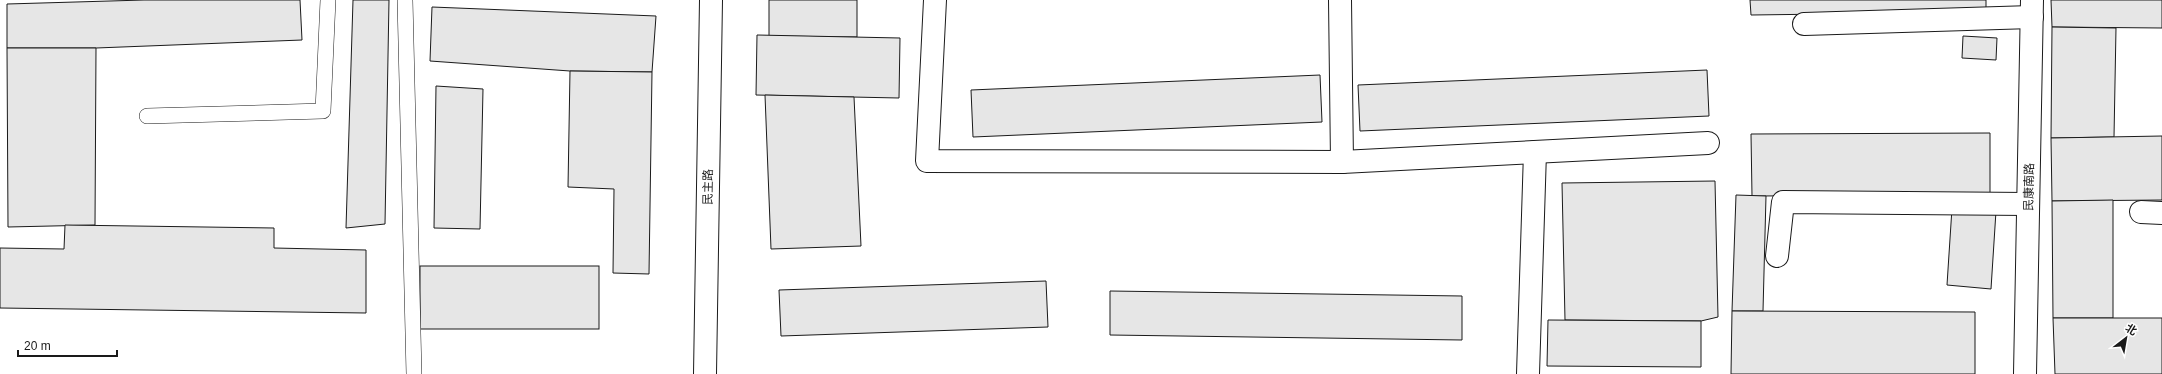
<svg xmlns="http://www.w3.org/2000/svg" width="2162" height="374" font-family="Arial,'Noto Sans SC',sans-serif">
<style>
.building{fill:#e6e6e6;stroke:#1a1a1a}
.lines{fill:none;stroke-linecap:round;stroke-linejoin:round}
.service-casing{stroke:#1a1a1a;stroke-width:16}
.minor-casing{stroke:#1a1a1a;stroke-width:24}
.service{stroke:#fff;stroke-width:15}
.minor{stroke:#fff;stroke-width:22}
.labels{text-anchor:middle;stroke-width:3;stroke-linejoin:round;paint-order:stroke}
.street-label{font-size:12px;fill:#1a1a1a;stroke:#fff}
</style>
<rect width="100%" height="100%" fill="#fff"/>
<g class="building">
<polygon points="144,0 300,0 302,40 96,48 7,48 7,4"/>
<polygon points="353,0 389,0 385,224 346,228"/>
<polygon points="769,0 857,0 857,37 769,36"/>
<polygon points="1750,0 1986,0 1986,12 1751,15"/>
<polygon points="2051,0 2162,0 2162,28 2052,27"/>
<polygon points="432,7 656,16 652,72 570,71 430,61"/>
<polygon points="2052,27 2116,28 2114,137 2051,138"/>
<polygon points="757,35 900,38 899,98 756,95"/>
<polygon points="1963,36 1997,38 1996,60 1962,58"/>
<polygon points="7,48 96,48 95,225 8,227"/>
<polygon points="1707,70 1709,116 1360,131 1358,85"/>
<polygon points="570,71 652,72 649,274 613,273 614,189 568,187"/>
<polygon points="1320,75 1322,122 973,137 971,90"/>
<polygon points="436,86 483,89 480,229 434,228"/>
<polygon points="765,95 854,97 861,246 771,249"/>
<polygon points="1990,133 1990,195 1752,196 1751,134"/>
<polygon points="2162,136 2162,200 2052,201 2051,138"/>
<polygon points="1715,181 1718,317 1701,321 1565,320 1562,183"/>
<polygon points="1736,195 1766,196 1763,311 1732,311"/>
<polygon points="2113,200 2113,318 2053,318 2052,201"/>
<polygon points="1952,208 1996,211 1991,289 1947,285"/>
<polygon points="65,225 274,228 274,248 366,250 366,313 0,308 0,248 64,249"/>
<rect x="420" y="266" width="179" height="63"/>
<polygon points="1046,281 1048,327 781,336 779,290"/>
<polygon points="1110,291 1462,296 1462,340 1110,335"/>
<polygon points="1732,311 1975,312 1975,374 1731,374"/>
<polygon points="2053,318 2162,318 2162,374 2055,374"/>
<polygon points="1548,320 1701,321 1701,367 1547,366"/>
</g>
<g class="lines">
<g class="service-casing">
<g id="service">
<polyline points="405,0 414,374"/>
<polyline points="147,116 323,111 328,0"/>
</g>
</g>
<g class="minor-casing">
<g id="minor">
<polyline points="935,0 927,161 1342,162 1708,143"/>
<polyline points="1340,0 1342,162"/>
<polyline points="1804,24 2032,17"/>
<polyline points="2141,212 2162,213"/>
<polyline points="1777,256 1783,202 2028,204"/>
<polyline points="705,374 711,0"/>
<polyline points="1528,374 1535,152"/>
<polyline points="2025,374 2032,0"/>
</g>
</g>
<use href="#service" class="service"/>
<use href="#minor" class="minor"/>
</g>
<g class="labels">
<g class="street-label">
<text transform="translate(708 187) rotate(-89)" y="4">民主路</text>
<text transform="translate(2029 187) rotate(-89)" y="4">民康南路</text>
</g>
</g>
<g transform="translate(2126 338) rotate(31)" stroke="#ffffff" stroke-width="3" paint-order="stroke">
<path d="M0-3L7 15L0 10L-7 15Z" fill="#1a1a1a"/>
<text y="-6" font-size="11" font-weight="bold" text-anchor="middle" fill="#1a1a1a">北</text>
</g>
<path d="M18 350v6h99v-6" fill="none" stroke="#1a1a1a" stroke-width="2"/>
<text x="24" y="350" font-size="12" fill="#1a1a1a" stroke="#ffffff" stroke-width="3" paint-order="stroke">20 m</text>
</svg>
